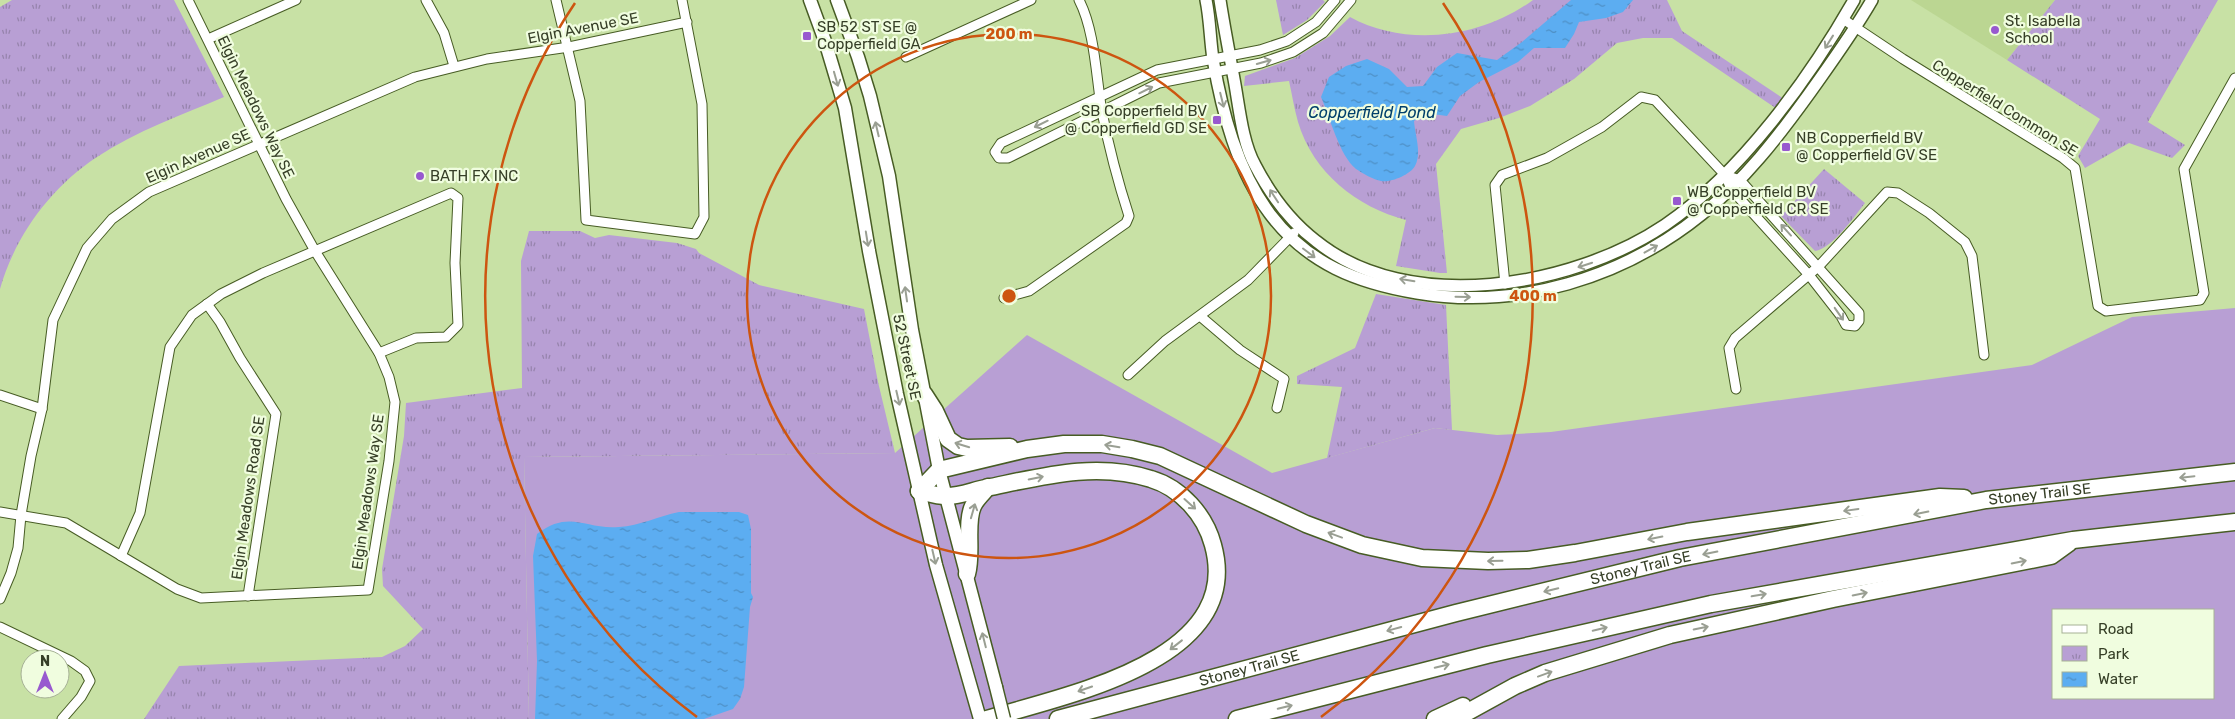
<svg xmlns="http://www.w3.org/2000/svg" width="2235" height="719" font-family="Rubik,sans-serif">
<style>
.built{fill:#bbd692}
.green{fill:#b89fd4;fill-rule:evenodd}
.park{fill:url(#park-tufts)}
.water{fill:url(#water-ripples)}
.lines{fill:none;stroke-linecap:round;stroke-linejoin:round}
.minor-casing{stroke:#475c24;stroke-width:11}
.tertiary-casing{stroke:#475c24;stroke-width:14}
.secondary-casing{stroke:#475c24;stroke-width:15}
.motorway-casing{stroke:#475c24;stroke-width:19}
.minor{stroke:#fff;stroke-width:9}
.tertiary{stroke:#fff;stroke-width:11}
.secondary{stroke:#fff;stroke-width:12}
.motorway{stroke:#fff;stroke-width:16}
.secondary-bridge-casing{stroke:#475c24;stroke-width:15;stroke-linecap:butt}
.secondary-bridge{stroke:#fff;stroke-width:12}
.oneway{stroke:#9a9f93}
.ring{fill:none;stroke:#cd5510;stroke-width:2.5}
.poi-dot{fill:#9859cf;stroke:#f0fddf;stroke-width:2}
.labels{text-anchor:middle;stroke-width:4.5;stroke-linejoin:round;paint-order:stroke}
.poi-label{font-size:15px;fill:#363f27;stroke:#f0fddf;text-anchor:start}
.street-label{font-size:15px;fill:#363f27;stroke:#f0fddf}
.water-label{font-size:16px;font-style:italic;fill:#003f6b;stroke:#f0fddf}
.centre{fill:#cd5510;stroke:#f0fddf;stroke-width:2.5}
.ring-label{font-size:15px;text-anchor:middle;font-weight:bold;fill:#cd5510;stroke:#f0fddf;stroke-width:4.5;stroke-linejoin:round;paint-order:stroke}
</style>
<defs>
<pattern id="park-tufts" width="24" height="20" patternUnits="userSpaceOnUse" patternTransform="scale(1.25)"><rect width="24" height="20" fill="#b89fd4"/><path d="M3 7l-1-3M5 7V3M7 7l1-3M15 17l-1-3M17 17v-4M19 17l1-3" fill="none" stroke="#9683ac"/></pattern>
<pattern id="water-ripples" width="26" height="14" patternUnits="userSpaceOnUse" patternTransform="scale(1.25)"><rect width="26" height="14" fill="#5cadf1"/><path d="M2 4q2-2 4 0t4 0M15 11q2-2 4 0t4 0" fill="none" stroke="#4d8ec3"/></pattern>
</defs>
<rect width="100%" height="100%" fill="#c8e1a5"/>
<polygon class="built" points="1911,0 2055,0 2007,60"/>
<path class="green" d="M2235 308V719H529L524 457 895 453 1027 335 1272 473 1435 428 1497 435 1551 432 2032 365 2132 317ZM2054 610H2214V698H2054Z"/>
<g class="park">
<path d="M12 0H174L224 97C182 115 136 131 97 157 51 187 15 236 0 289V7Z"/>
<polygon points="1276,0 1323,0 1325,2 1307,20 1283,35"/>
<path d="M1533 0H1667L1682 31 1784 99 1777 109 1672 38H1643L1617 43 1574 79 1530 106 1499 118 1461 129 1436 164 1447 273H1440L1396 266 1406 220C1357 207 1313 173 1298 122 1294 108 1292 94 1289 81L1244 86 1245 76 1295 58 1330 36 1350 17C1407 48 1481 38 1533 0Z"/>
<polygon points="2055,0 2218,0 2148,122 2185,145 2172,158 2129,143 2085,168 2078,156 2100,119 2007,60"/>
<path d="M1824 169 1865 203C1853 218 1833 248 1815 251L1781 216Z"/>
<polygon points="529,231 580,231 595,238 609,235 677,243 696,249 699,253 759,285 864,309 878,382 895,453 524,457 529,719 144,719 179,666 382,657 405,646 423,629 383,586 382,569 404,436 406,403 522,388 521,261"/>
<polygon points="1376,294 1446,305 1452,430 1435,428 1327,458 1342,387 1297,384 1297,376 1355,348"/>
</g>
<g class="water">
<path d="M1571 0H1633L1623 12 1606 18 1579 22 1574 34 1565 48H1534L1518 62 1479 82 1460 96 1447 116 1425 113 1414 121C1415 135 1422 153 1415 166 1410 175 1390 183 1381 181 1374 180 1362 173 1356 169 1339 155 1330 117 1321 97L1329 77 1346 66 1367 59 1389 69 1407 87 1423 86 1437 67 1457 53 1497 60 1522 42Z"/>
<path d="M679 512H739L748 515 751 529V593L753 597 750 607 744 687 740 699 733 709 704 719H535L537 661 533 556 537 534C570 509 585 530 619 527 640 526 658 516 679 512Z"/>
</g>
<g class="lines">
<g class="minor-casing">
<g id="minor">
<polyline points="426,0 444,33 454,66"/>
<polyline points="556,0 580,101 586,220 695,234 704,217 702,104 682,0"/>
<polyline points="1335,0 1316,22 1287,41 1260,50 1157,70 1001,143 995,152 999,158 1008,158 1159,83 1261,63 1293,52 1323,33 1351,0"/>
<polyline points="1843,19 1903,59 2063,158 2075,168 2098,306 2106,311 2200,300 2204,293 2184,169 2235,78"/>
<polyline points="208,39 296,0"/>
<polyline points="906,57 1031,0"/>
<polyline points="1505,284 1495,185 1502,175 1547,158 1602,127 1641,97 1655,100 1725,175 1731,189 1809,275 1841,316 1846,325 1855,326 1859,321 1859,313 1740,180 1725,175"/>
<path d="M1004 298 1029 291 1126 223 1129 216C1118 182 1109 148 1102 112 1096 77 1095 31 1079 0"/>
<polyline points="207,304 220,322 240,358 276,414 248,596"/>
<polyline points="1200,316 1240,350 1284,379 1277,408"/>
<polyline points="1128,375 1165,341 1248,280 1294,233"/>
<polyline points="1736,389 1729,348 1735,338 1819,266 1887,192 1898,193 1929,213 1965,242 1972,256 1984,355"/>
<polyline points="0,395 42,409"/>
<polyline points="0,512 66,523 177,589 201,598 368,590 389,461 395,402 389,377 379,353 315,251 286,199 188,0"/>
<polyline points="121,556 140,513 170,347 192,315 221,294 263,273 451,193 458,198 455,263 458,325 446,337 416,338 379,353"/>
<polyline points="0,599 11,573 18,548 21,515 31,456 42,409 53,320 87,248 112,219 149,192 415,77 487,59 569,47 687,22"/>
<polyline points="0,627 71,661 85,671 90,681 81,697 62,719"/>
</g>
</g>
<g class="tertiary-casing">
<g id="tertiary">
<path d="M1206 0C1210 19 1210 39 1213 59 1222 112 1237 170 1270 214 1308 264 1357 283 1417 293 1518 310 1623 278 1702 214 1744 181 1778 137 1809 94 1831 63 1853 33 1872 0"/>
<path d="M1220 0C1224 26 1229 52 1234 79 1239 105 1242 142 1255 165 1270 194 1290 221 1316 241 1409 316 1573 287 1665 225 1741 173 1809 79 1854 0"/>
</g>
</g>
<g class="secondary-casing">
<g id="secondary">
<polyline points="810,0 825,41 845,108 869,251 897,394 936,565 980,719"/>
<polyline points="837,0 858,57 870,96 889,176 912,330 939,470 996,687"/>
</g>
</g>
<g class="motorway-casing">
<g id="motorway">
<polyline points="924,394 935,411 948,439 958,446 967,448 1010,447"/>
<polyline points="919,491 939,470 1027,449 1064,444 1102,444 1132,449 1160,456 1306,524 1362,545 1422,558 1488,561 1528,560 1575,553 1687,532 1940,497 1964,498"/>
<path d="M919 491C928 493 937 496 945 496 958 497 974 490 986 488 1040 477 1096 461 1151 479 1181 488 1205 515 1213 545 1245 661 1065 695 987 719"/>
<path d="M967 574C973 553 965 523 973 506 976 499 983 493 988 487"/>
<path id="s1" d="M1058 719 1456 613 1680 558 1986 500 2235 472"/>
<polyline points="1237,719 1487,655 1711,604 2073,540 2235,522"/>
<polyline points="1435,719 1463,706"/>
<polyline points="1455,719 1515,686 1545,673 1670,635 1833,599 2051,556 2069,543"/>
</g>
</g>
<use href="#minor" class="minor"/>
<use href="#tertiary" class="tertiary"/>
<use href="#secondary" class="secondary"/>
<use href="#motorway" class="motorway"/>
<g class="secondary-bridge-casing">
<polyline id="secondary-bridge" points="996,687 1004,719"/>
</g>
<use href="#secondary-bridge" class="secondary-bridge"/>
</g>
<defs><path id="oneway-shaft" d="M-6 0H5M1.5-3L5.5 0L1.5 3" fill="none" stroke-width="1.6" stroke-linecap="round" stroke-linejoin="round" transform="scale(1.25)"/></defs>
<g class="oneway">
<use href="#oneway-shaft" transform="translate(1829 42) rotate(122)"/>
<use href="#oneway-shaft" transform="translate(1264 62) rotate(-16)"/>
<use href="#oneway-shaft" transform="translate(836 79) rotate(74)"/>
<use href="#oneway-shaft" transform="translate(1146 90) rotate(-26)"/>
<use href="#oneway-shaft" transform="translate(1222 100) rotate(76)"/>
<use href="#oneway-shaft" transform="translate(1041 124) rotate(154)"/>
<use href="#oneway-shaft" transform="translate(877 129) rotate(-103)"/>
<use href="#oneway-shaft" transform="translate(1274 196) rotate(-123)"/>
<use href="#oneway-shaft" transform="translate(1786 230) rotate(-132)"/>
<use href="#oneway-shaft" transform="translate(867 239) rotate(81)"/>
<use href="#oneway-shaft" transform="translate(1651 249) rotate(-29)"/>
<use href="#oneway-shaft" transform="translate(1309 253) rotate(37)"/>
<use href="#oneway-shaft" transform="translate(1585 265) rotate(162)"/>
<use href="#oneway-shaft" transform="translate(1407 280) rotate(-171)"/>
<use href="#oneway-shaft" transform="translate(906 294) rotate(-98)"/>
<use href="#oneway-shaft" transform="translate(1463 297) rotate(1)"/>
<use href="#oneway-shaft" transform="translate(1839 314) rotate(55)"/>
<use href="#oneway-shaft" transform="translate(898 398) rotate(77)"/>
<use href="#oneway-shaft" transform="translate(962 445) rotate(-163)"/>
<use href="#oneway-shaft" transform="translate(1112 446) rotate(-171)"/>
<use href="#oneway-shaft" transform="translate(2187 477) rotate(174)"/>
<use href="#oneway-shaft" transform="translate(1036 478) rotate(-11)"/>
<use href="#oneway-shaft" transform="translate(1190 504) rotate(42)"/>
<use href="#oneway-shaft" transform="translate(1851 510) rotate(172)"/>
<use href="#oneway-shaft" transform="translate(973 511) rotate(-74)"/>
<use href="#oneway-shaft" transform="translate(1921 513) rotate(169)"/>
<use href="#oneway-shaft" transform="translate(1335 535) rotate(-160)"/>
<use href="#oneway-shaft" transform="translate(1655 538) rotate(169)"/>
<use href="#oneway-shaft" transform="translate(1710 553) rotate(169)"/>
<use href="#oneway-shaft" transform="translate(934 557) rotate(77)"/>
<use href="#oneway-shaft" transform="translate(1495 561) rotate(179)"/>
<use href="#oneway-shaft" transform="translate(2019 562) rotate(-11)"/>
<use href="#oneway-shaft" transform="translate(1551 590) rotate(166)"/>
<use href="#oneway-shaft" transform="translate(1860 594) rotate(-11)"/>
<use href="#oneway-shaft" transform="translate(1759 595) rotate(-10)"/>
<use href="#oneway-shaft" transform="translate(1701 628) rotate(-12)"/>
<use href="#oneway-shaft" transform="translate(1394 629) rotate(165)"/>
<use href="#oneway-shaft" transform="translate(1600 629) rotate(-13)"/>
<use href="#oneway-shaft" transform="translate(984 640) rotate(-104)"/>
<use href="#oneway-shaft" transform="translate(1176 645) rotate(142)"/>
<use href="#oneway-shaft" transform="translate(1442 666) rotate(-14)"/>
<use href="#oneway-shaft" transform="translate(1545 674) rotate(-20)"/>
<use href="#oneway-shaft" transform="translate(1085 689) rotate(161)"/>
<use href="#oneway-shaft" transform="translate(1285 707) rotate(-14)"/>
</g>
<g class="ring">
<circle cx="1009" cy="296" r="262"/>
<path d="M697 717A524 524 0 0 1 575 3M1443 3A524 524 0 0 1 1321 717"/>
</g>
<g class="poi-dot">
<circle cx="1995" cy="30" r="5"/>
<rect x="802" y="31" width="10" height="10" rx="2.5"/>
<rect x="1212" y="115" width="10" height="10" rx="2.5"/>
<rect x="1781" y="142" width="10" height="10" rx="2.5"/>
<circle cx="420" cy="176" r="5"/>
<rect x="1672" y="196" width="10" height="10" rx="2.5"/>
</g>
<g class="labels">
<g class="poi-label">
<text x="2005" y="26">St. Isabella<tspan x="2005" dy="17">School</tspan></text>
<text x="817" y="32">SB 52 ST SE @<tspan x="817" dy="17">Copperfield GA</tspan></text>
<text x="1207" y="116" text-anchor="end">SB Copperfield BV<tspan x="1207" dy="17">@ Copperfield GD SE</tspan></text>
<text x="1796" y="143">NB Copperfield BV<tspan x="1796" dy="17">@ Copperfield GV SE</tspan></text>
<text x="430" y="181">BATH FX INC</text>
<text x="1687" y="197">WB Copperfield BV<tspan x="1687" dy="17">@ Copperfield CR SE</tspan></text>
</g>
<g class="street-label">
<text transform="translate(583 28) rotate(-11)" y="5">Elgin Avenue SE</text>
<text transform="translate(256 107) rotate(64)" y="5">Elgin Meadows Way SE</text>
<text transform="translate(2005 108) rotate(32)" y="5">Copperfield Common SE</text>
<text transform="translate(198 156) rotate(-24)" y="5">Elgin Avenue SE</text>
<text transform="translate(907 357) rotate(78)" y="5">52 Street SE</text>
<text transform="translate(368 492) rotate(-82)" y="5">Elgin Meadows Way SE</text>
<text dy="5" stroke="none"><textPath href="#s1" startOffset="1008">Stoney Trail SE</textPath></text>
<text transform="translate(248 498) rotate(-82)" y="5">Elgin Meadows Road SE</text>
<text dy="5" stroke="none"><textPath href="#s1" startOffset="602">Stoney Trail SE</textPath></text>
<text dy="5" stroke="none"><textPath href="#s1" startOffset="198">Stoney Trail SE</textPath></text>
</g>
<g class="water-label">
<text x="1372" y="118">Copperfield Pond</text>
</g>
</g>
<circle cx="1009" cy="296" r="8" class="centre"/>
<g class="ring-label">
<text x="1009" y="39">200 m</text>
<text x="1533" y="301">400 m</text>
</g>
<rect x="2052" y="609" width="162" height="90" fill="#f0fddf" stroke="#a6b195"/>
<rect x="2062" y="625" width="25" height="8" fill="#ffffff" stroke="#a6b195"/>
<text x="2098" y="634" font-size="15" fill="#363f27">Road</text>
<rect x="2062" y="646" width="25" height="15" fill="url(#park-tufts)" stroke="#a6b195"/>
<text x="2098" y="659" font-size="15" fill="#363f27">Park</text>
<rect x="2062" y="672" width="25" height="15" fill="url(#water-ripples)" stroke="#a6b195"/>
<text x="2098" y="684" font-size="15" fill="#363f27">Water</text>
<g transform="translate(45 674)"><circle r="24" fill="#f0fddf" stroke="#a6b195"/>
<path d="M0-4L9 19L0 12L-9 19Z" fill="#9859cf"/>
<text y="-8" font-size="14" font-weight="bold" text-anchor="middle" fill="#363f27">N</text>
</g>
</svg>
